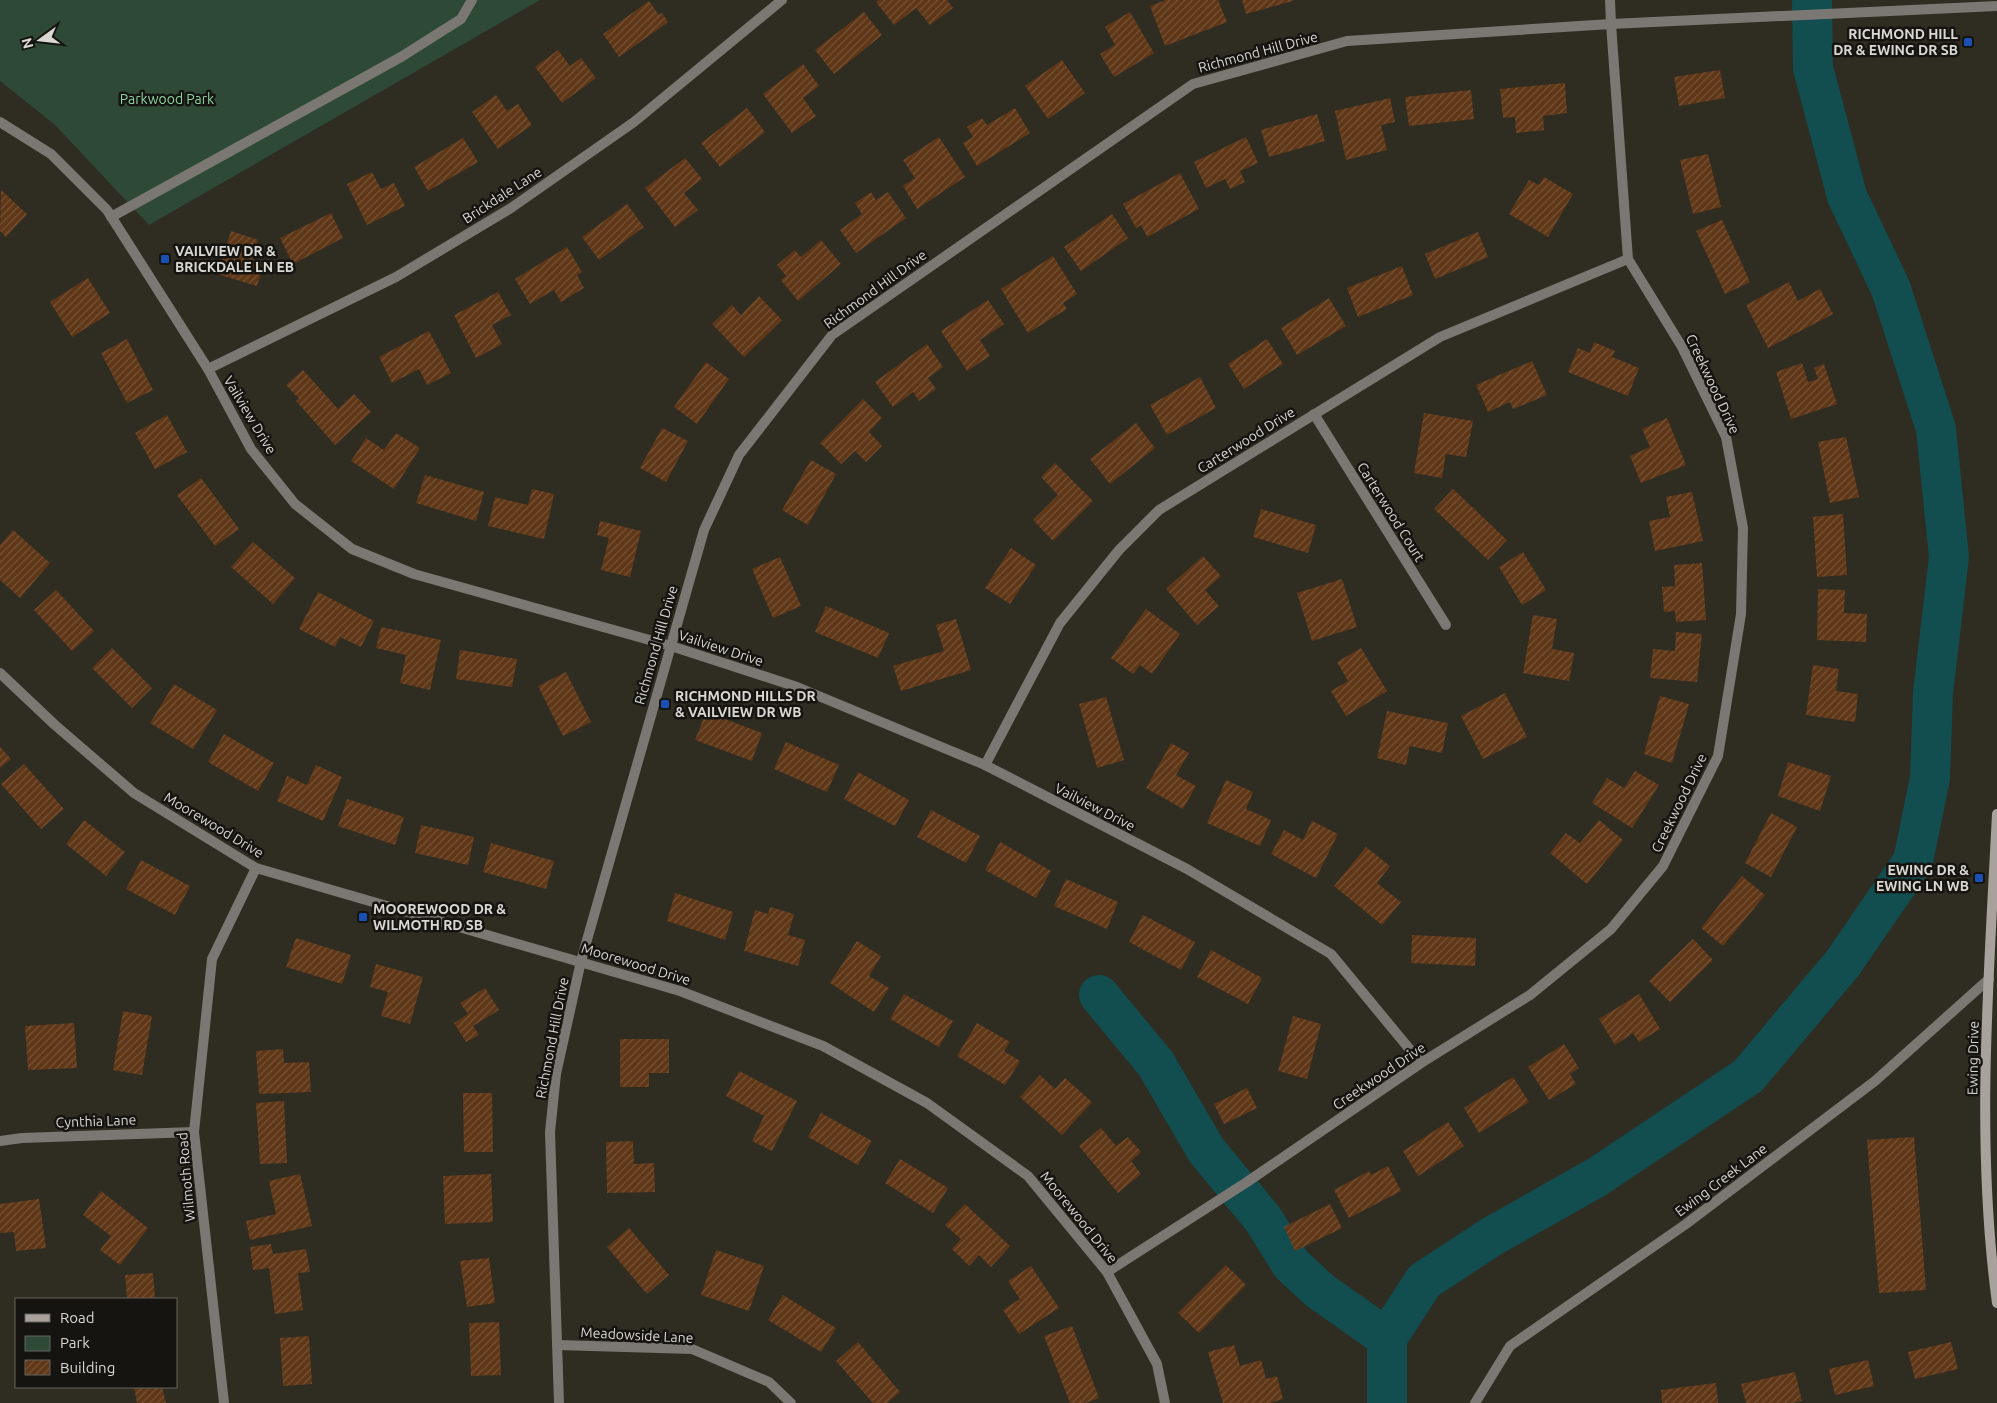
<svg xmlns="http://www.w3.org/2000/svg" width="1997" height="1403" font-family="Ubuntu,sans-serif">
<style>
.green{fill:#2e4a36}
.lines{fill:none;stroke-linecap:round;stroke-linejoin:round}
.river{stroke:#124d50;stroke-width:40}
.building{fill:url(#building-hatch)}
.service{stroke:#7b7773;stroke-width:10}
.minor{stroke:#7b7773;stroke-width:10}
.secondary{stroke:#a9a29c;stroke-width:10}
.transit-dot{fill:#1a4fb4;stroke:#151410;stroke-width:2}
.labels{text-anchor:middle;stroke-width:5;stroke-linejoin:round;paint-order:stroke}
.poi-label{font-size:14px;font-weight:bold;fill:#dad8d2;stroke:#151410;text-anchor:start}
.street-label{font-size:14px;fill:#dad8d2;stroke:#151410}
.park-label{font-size:14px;fill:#8ad3a1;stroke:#151410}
</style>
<defs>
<pattern id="building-hatch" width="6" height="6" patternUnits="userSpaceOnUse" patternTransform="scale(1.25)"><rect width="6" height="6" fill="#5f3717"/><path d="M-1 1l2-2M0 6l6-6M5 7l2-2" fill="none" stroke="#755338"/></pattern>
</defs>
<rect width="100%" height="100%" fill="#2f2c22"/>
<polygon class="green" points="0,0 540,0 149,225 55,125 0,81"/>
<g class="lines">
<g class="river">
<polyline points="1099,995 1156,1064 1206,1150 1263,1219 1291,1264 1320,1291 1387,1338"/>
<polyline points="1387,1403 1387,1338 1424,1281 1491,1237 1597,1177 1748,1076 1843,963 1913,861 1930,778 1933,693 1949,557 1936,429 1891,289 1847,196 1813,68 1812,0"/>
</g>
</g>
<g class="building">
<polygon points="879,0 947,0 953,8 930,25 916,8 894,25 876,2"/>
<polygon points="1166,0 1218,0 1227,22 1165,46 1150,6"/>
<polygon points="1242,0 1293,0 1293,1 1246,14"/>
<polygon points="649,1 659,15 662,13 668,22 619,57 603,34"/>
<polygon points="864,12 882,35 834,74 815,50"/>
<polygon points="1130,12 1154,53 1114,77 1100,54 1115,45 1105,27"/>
<polygon points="558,50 570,66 581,58 596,78 562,103 535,67"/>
<polygon points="1062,60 1085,93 1048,119 1025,86"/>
<polygon points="803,64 819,86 803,98 816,116 792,133 763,94"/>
<polygon points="1720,70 1725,98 1679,106 1674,77"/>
<polygon points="1565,83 1567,113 1543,116 1544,130 1516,133 1515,117 1503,118 1500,89"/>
<polygon points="1471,90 1474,119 1409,126 1405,97"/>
<polygon points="496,95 507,111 518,104 532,125 498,149 472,112"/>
<polygon points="1390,98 1395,122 1381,125 1387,150 1346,160 1335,111"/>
<polygon points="747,108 765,132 720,167 701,143"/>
<polygon points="1015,108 1030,133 977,166 963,143 973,137 967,127 982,118 987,125"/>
<polygon points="1317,114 1325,141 1269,157 1261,130"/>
<polygon points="939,137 965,177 917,209 903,186 915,178 903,160"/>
<polygon points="1246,137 1258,163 1240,171 1245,182 1230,189 1225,179 1206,188 1194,162"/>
<polygon points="463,138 478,162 428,191 414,167"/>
<polygon points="1708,154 1721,207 1693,214 1680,160"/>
<polygon points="685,158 702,179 684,193 698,210 675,227 645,188"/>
<polygon points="372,172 381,189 394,183 405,206 367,225 347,184"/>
<polygon points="1180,173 1199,209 1147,237 1141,225 1136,228 1123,204"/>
<polygon points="1544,177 1573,194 1548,237 1509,214 1529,180 1539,185"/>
<polygon points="1,190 27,214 6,237 0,231"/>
<polygon points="871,192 876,200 888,192 906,218 856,253 840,230 862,214 855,203"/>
<polygon points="627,204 644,227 599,260 582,237"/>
<polygon points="331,213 343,238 293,264 280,238"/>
<polygon points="1112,214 1128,238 1081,271 1064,247"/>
<polygon points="1722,220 1750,282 1725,294 1696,231"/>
<polygon points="231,231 258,240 252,259 264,263 257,286 217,274"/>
<polygon points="1478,232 1488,257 1435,279 1425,254"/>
<polygon points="821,240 841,264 798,301 781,280 786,276 777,265 795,250 801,257"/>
<polygon points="567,247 582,272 577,275 584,288 561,302 554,290 530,304 515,279"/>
<polygon points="1053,256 1077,294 1063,303 1067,309 1028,333 1001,289"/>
<polygon points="1402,266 1413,295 1358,317 1347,288"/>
<polygon points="88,278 110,313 72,337 50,302"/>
<polygon points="1789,282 1798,301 1820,289 1833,314 1768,348 1746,305"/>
<polygon points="498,292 511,315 492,325 502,344 476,358 454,315"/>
<polygon points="759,296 782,320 744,357 712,324 732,305 741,315"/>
<polygon points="1329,298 1346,326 1297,355 1281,328"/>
<polygon points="988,300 1004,324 980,340 990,356 967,371 941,331"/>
<polygon points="429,331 451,373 427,385 419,369 392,383 379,357"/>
<polygon points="127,339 153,390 127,403 101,353"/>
<polygon points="1267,339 1283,364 1244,389 1228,364"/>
<polygon points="1594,342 1615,351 1612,357 1639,368 1628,396 1568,372 1578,348 1590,353"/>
<polygon points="927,344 943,367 928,378 936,389 919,401 913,392 893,407 875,382"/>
<polygon points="1532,361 1547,395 1513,409 1510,402 1488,412 1476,385"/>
<polygon points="706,362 729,379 697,424 674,407"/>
<polygon points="1802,363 1808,382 1818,379 1814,368 1824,364 1837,404 1791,419 1776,372"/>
<polygon points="303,370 338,409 354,394 371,412 335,445 296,401 299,399 286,385"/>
<polygon points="1200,377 1216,408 1167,435 1150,405"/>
<polygon points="863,399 882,418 869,432 882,446 866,462 855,451 841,464 820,443"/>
<polygon points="1424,413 1473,421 1466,457 1446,454 1442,478 1414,473"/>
<polygon points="167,415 187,452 155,469 135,433"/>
<polygon points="1667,418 1686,465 1641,483 1630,456 1650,447 1642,429"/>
<polygon points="1136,423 1155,448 1110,484 1090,459"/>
<polygon points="662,428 688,441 666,482 640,468"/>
<polygon points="396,433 420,448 394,489 351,461 366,438 384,450"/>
<polygon points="1846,437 1859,497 1830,503 1818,442"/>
<polygon points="811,460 836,474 808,525 782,510"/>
<polygon points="1055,463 1093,501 1053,541 1033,520 1058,495 1041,477"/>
<polygon points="425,475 484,492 476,521 416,503"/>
<polygon points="201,478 239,529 215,546 177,495"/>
<polygon points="532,489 554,494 544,539 488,526 495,497 528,505"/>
<polygon points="1453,489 1507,540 1488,560 1434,509"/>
<polygon points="1692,492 1703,541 1655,551 1649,521 1670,517 1666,497"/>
<polygon points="1261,509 1316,525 1308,553 1253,537"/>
<polygon points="1843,514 1847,575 1817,577 1813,517"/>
<polygon points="600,521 641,531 630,577 601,570 609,538 597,535"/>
<polygon points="13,530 50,563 20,598 0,580 0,545"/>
<polygon points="253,542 295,578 273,604 231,567"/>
<polygon points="1011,548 1036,565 1010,604 985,588"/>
<polygon points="1523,552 1546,590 1522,605 1499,567"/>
<polygon points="1203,556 1221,576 1205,590 1219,606 1197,625 1166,589"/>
<polygon points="780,557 801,606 773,618 752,569"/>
<polygon points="1702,563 1706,620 1676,622 1675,611 1664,612 1662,587 1675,586 1674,565"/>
<polygon points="1342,579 1357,627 1312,641 1297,593"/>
<polygon points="1818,589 1845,590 1844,613 1867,614 1866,642 1817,640"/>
<polygon points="56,590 94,631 72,651 34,610"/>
<polygon points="318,592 374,621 361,647 340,637 335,647 299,629"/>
<polygon points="826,606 889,633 878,658 815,632"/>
<polygon points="1146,609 1180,634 1152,674 1140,665 1133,674 1111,658"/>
<polygon points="1533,615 1557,619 1552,649 1574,653 1569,681 1523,673"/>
<polygon points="956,619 971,670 901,691 893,666 944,651 936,625"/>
<polygon points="381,627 441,640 430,690 400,683 406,655 376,648"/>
<polygon points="1676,632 1702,634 1697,682 1650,678 1653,649 1675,651"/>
<polygon points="112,648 152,688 132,708 92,668"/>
<polygon points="1361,648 1387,691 1346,716 1331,691 1348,681 1337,662"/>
<polygon points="460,650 517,659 512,687 456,679"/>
<polygon points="1813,665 1839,669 1836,691 1858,694 1855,722 1806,715"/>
<polygon points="566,672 591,722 563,736 538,686"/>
<polygon points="174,684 217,710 193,749 150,723"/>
<polygon points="1505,693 1527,737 1483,759 1461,716"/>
<polygon points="1660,696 1689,704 1672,763 1644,754"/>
<polygon points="1106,697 1124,760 1097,768 1079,704"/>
<polygon points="1387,711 1448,723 1442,753 1410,746 1406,765 1377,758"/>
<polygon points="706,712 762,733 752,761 695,740"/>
<polygon points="224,734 274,763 258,791 208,762"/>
<polygon points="786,742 839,765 827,792 774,769"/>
<polygon points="1171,743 1189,753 1176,775 1196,786 1183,809 1146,788"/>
<polygon points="0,747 11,759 0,768"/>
<polygon points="1788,762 1831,776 1820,811 1778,796"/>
<polygon points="24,764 64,809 41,829 1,784"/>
<polygon points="316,765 342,777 323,821 277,801 287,776 307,785"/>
<polygon points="1635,771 1659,785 1632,828 1592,803 1607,778 1624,788"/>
<polygon points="858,772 909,800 895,826 844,799"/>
<polygon points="1226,780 1253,792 1246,809 1271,820 1260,846 1207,823"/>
<polygon points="347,799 404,817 395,845 338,826"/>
<polygon points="931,810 980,836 966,863 917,837"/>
<polygon points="1771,813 1797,827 1771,877 1745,863"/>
<polygon points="84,820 125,852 106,876 66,844"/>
<polygon points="1599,820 1623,840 1587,884 1550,853 1566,833 1580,843"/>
<polygon points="1312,821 1338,834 1316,878 1271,854 1284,830 1303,840"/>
<polygon points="421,825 474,837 468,865 415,853"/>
<polygon points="1000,842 1051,871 1036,898 985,870"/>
<polygon points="491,843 554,861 546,889 483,872"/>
<polygon points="1366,847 1390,866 1377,883 1401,902 1382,925 1334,886"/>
<polygon points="141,860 190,886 175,915 126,889"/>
<polygon points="1742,876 1765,895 1723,946 1701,928"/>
<polygon points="1066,879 1118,902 1107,929 1054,906"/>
<polygon points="675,893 733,912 725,940 667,921"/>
<polygon points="770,907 794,914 788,935 805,940 798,966 744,951 755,910 768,914"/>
<polygon points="1143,915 1195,942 1181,970 1129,942"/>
<polygon points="1412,935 1476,938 1475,966 1411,963"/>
<polygon points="296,938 351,955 342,984 286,967"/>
<polygon points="1693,939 1713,960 1670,1002 1649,981"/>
<polygon points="857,941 881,956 869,976 889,988 874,1012 830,983"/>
<polygon points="1211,950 1262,978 1248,1004 1197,977"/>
<polygon points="376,964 423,977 410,1024 381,1016 388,992 370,987"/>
<polygon points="485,988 499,1010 473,1026 479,1035 466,1042 454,1023 468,1014 460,1003"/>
<polygon points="904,994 953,1021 939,1047 890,1019"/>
<polygon points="1639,994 1660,1029 1639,1042 1633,1033 1615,1045 1599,1019"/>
<polygon points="123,1011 152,1016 142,1075 113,1070"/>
<polygon points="1293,1016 1321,1024 1307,1079 1278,1071"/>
<polygon points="74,1023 77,1068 28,1070 25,1026"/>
<polygon points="977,1023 1010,1042 1004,1051 1020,1061 1005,1085 957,1056"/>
<polygon points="620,1039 669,1039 669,1073 649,1073 649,1087 620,1087"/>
<polygon points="1564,1044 1579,1068 1570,1074 1576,1084 1549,1100 1528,1067"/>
<polygon points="283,1049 284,1063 309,1062 311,1092 259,1094 256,1051"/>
<polygon points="739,1071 797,1101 772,1151 752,1141 764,1116 726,1096"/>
<polygon points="1040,1075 1055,1089 1065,1078 1092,1102 1062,1135 1020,1097"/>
<polygon points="1513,1077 1529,1102 1479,1133 1464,1108"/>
<polygon points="1247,1088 1257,1108 1224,1124 1214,1104"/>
<polygon points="463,1093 492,1093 493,1152 464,1152"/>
<polygon points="284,1101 287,1163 260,1164 256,1103"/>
<polygon points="821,1113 872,1141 858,1165 808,1137"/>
<polygon points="1448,1122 1464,1146 1418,1176 1403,1151"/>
<polygon points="1101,1128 1116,1146 1128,1137 1141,1152 1131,1161 1141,1174 1118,1193 1079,1146"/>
<polygon points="1914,1137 1926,1290 1879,1293 1867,1140"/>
<polygon points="633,1141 634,1164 654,1163 655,1192 607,1193 606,1142"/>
<polygon points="900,1159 948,1188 933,1213 885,1183"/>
<polygon points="1388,1166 1401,1191 1349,1218 1334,1190 1369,1171 1371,1175"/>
<polygon points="300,1174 312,1226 250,1240 246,1221 276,1214 269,1181"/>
<polygon points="491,1174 493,1222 445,1224 443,1176"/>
<polygon points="101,1191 148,1228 120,1265 100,1250 111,1236 83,1215"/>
<polygon points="39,1199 46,1248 16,1251 14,1232 0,1233 0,1204"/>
<polygon points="965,1204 1010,1246 991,1267 979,1255 969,1266 952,1249 961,1239 945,1225"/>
<polygon points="1330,1204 1342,1228 1295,1251 1284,1227"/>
<polygon points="629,1228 669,1275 647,1294 607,1247"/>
<polygon points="271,1244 273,1254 306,1249 310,1272 298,1273 303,1310 275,1314 269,1268 253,1270 250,1247"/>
<polygon points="716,1250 764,1266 749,1311 701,1295"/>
<polygon points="489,1258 495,1303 467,1307 460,1261"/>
<polygon points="1226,1265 1246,1285 1199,1333 1178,1313"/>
<polygon points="1031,1266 1059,1308 1019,1334 1003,1310 1020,1299 1008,1281"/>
<polygon points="153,1273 155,1299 127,1299 125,1275"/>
<polygon points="783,1295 836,1328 821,1352 768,1320"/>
<polygon points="499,1322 501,1375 471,1376 469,1323"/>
<polygon points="1072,1326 1099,1398 1086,1403 1070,1403 1044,1336"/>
<polygon points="309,1336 312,1384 283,1386 280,1338"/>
<polygon points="858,1342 900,1392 887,1403 873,1403 836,1361"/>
<polygon points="1951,1342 1958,1369 1915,1379 1908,1352"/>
<polygon points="1234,1345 1240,1366 1261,1360 1266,1379 1277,1376 1283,1399 1270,1403 1223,1403 1208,1352"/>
<polygon points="1868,1360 1874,1386 1835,1395 1829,1369"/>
<polygon points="1795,1372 1802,1401 1792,1403 1746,1403 1741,1384"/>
<polygon points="1716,1383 1718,1403 1662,1403 1661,1390"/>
<polygon points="134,1387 162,1387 166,1403 137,1403"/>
</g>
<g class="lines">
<polyline class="service" points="111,217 401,57 461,19 472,0"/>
<g class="minor">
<polyline points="0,122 51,154 107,210 208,369 251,449 295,504 352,549 414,574 671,646 797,687 985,765 1187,869 1331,954 1421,1063"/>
<polyline points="208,369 396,277 511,208 634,122 782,0"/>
<polyline points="1314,414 1446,625"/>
<polyline points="0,673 55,725 134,793 256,868 680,991 823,1046 927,1103 1028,1176 1107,1272 1157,1364 1165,1403"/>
<polyline points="985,765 1060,623 1119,550 1159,510 1440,337 1628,259"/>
<polyline points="0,1141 22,1138 194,1132"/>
<polyline points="1107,1272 1247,1182 1421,1063 1530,995 1611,929 1663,866 1718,756 1741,614 1743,528 1726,437 1682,347 1628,259 1611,24 1610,0"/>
<polyline points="557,1345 692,1349 769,1382 791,1403"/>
<polyline points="224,1403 194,1132 212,959 256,868"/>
<polyline points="559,1403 550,1132 556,1074 581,961 704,530 739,455 832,335 1193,84 1347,41 1611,24 1997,6"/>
<polyline points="1475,1403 1510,1346 1686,1224 1875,1081 1989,979"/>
</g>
<path class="secondary" d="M1997 814C1989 976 1975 1141 1997 1303"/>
</g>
<g class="transit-dot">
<rect x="1963" y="37" width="10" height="10" rx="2.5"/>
<rect x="160" y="254" width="10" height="10" rx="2.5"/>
<rect x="660" y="699" width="10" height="10" rx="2.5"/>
<rect x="1974" y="873" width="10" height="10" rx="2.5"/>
<rect x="358" y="912" width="10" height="10" rx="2.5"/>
</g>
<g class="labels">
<g class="poi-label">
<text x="1958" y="39" text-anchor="end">RICHMOND HILL<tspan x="1958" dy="16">DR &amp; EWING DR SB</tspan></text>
<text x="175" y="256">VAILVIEW DR &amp;<tspan x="175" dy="16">BRICKDALE LN EB</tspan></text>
<text x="675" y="701">RICHMOND HILLS DR<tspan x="675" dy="16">&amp; VAILVIEW DR WB</tspan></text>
<text x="1969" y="875" text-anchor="end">EWING DR &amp;<tspan x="1969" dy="16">EWING LN WB</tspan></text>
<text x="373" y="914">MOOREWOOD DR &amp;<tspan x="373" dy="16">WILMOTH RD SB</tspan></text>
</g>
<g class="street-label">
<text transform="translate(1258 52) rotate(-15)" y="5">Richmond Hill Drive</text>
<text transform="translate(502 195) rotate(-33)" y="5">Brickdale Lane</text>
<text transform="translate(875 289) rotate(-36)" y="5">Richmond Hill Drive</text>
<text transform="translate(1713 384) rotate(65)" y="5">Creekwood Drive</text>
<text transform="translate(250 415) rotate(59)" y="5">Vailview Drive</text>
<text transform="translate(1246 440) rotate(-32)" y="5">Carterwood Drive</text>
<text transform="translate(1391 512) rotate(58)" y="5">Carterwood Court</text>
<text transform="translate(656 645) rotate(-74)" y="5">Richmond Hill Drive</text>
<text transform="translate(721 648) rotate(18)" y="5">Vailview Drive</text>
<text transform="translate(1679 803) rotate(-64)" y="5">Creekwood Drive</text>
<text transform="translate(1095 807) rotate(27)" y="5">Vailview Drive</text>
<text transform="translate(214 825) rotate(31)" y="5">Moorewood Drive</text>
<text transform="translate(636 964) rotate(17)" y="5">Moorewood Drive</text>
<text transform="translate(552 1038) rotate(-79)" y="5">Richmond Hill Drive</text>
<text transform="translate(1973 1058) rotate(-89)" y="5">Ewing Drive</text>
<text transform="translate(1379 1076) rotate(-34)" y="5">Creekwood Drive</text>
<text transform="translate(96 1121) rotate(-2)" y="5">Cynthia Lane</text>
<text transform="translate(186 1177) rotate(-95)" y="5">Wilmoth Road</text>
<text transform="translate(1721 1180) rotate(-37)" y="5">Ewing Creek Lane</text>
<text transform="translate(1079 1217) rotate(51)" y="5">Moorewood Drive</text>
<text transform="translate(637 1335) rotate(3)" y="5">Meadowside Lane</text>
</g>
<g class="park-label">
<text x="167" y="104">Parkwood Park</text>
</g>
</g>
<rect x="15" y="1298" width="162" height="90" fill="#151410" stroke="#64625e"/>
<rect x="25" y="1314" width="25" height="8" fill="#a9a29c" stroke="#64625e"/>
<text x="60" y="1323" font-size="15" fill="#dad8d2">Road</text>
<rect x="25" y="1336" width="25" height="15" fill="#2e4a36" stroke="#64625e"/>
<text x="60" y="1348" font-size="15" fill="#dad8d2">Park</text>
<rect x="25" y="1360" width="25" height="15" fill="url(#building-hatch)" stroke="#64625e"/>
<text x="60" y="1373" font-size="15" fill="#dad8d2">Building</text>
<g transform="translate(40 40) rotate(255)" stroke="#151410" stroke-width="4" paint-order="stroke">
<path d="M0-4L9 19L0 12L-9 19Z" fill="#dad8d2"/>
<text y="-8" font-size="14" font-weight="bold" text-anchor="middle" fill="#dad8d2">N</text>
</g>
</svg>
